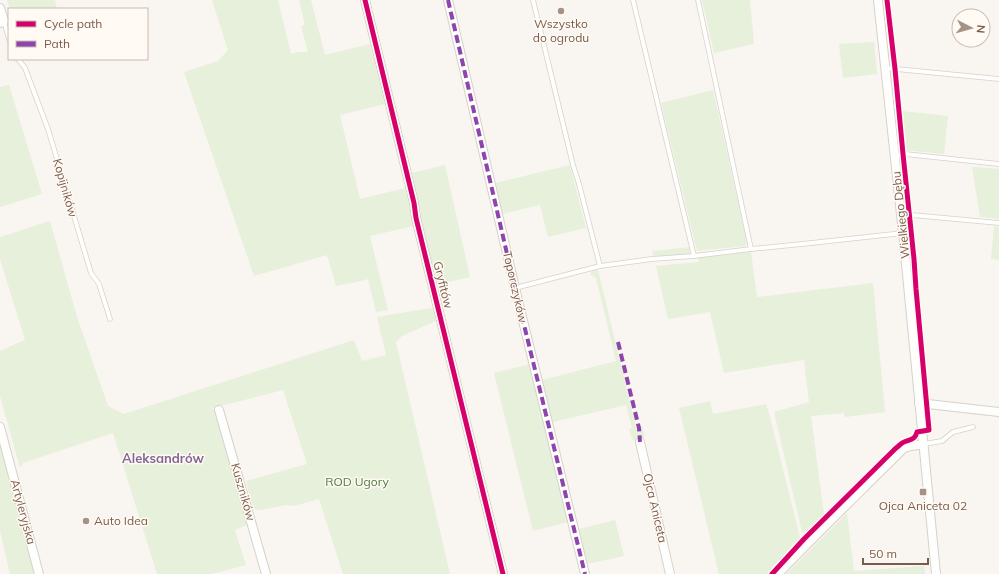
<svg xmlns="http://www.w3.org/2000/svg" width="999" height="574" font-family="Mulish,sans-serif">
<style>
.green{fill:#e7f0db}
.lines{fill:none;stroke-linecap:round;stroke-linejoin:round}
.lane-casing{stroke:#d7d1cb;stroke-width:5.5}
.street-casing{stroke:#d7d1cb;stroke-width:10}
.lane{stroke:#fefefd;stroke-width:4}
.street{stroke:#fefefd;stroke-width:8}
.quiet{stroke:#8e44ad;stroke-width:4;stroke-dasharray:8 4;stroke-linecap:butt}
.cycleway-casing{stroke:#fffaf3;stroke-width:8}
.cycleway{stroke:#d6006c;stroke-width:5}
.poi-dot{fill:#a69286;stroke:#fffaf3;stroke-width:1.5}
.labels{text-anchor:middle;stroke-width:3;stroke-linejoin:round;paint-order:stroke}
.poi-label{font-size:12px;fill:#7a5c4d;stroke:#fffaf3}
.street-label{font-size:12px;fill:#7a5c4d;stroke:#fffaf3}
.park-label{font-size:12px;fill:#537a41;stroke:#fffaf3}
.neighbourhood-label{font-size:13px;font-weight:bold;fill:#846695;stroke:#fffaf3}
</style>
<rect width="100%" height="100%" fill="#f9f5f0"/>
<g class="green">
<polygon points="7,0 55,0 57,9 10,9"/>
<polygon points="212,0 278,0 291,54 298,52 308,52 301,26 305,25 299,0 311,0 325,55 370,44 385,104 340,115 360,199 405,188 414,226 370,236 388,310 376,312 368,279 357,282 336,286 327,255 254,276 184,72 218,61 228,50"/>
<polygon points="702,0 750,0 754,44 714,53"/>
<polygon points="874,42 877,74 843,78 839,44"/>
<polygon points="9,85 42,194 0,207 0,87"/>
<polygon points="713,90 747,242 745,246 697,251 661,103"/>
<polygon points="901,111 948,116 944,154 904,150"/>
<polygon points="445,165 470,277 436,285 418,212 421,212 412,173"/>
<polygon points="570,165 586,228 548,237 540,205 502,214 495,183"/>
<polygon points="972,167 999,169 999,219 980,217"/>
<polygon points="50,221 77,317 108,406 124,414 354,340 362,361 386,355 377,317 418,310 433,308 436,321 402,336 396,342 450,574 343,574 319,499 294,506 286,505 260,510 253,509 246,481 307,464 283,390 213,408 249,524 235,530 246,565 211,574 157,574 113,433 23,463 20,468 0,396 0,351 25,340 0,259 0,237"/>
<polygon points="994,226 999,227 999,260 991,259"/>
<polygon points="690,247 689,254 687,255 654,258 652,251"/>
<polygon points="751,252 757,297 873,283 885,412 845,417 844,413 811,416 824,515 806,536 802,532 774,412 809,402 804,360 724,373 710,312 668,319 656,266 699,262 698,257"/>
<polygon points="597,270 598,270 636,427 642,426 645,436 642,439 638,439 635,441 632,439 629,429 632,428 626,405 553,422 542,380 616,361 596,278 591,275 591,271"/>
<polygon points="531,364 568,522 533,531 494,373"/>
<polygon points="710,401 713,414 766,404 769,413 801,541 768,574 719,574 679,408"/>
<polygon points="0,442 35,574 10,574 0,531"/>
<polygon points="847,513 854,571 924,566 925,574 786,574"/>
<polygon points="615,520 624,556 587,564 579,529"/>
</g>
<g class="lines">
<g class="lane-casing">
<g id="lane">
<polyline points="533,0 573,165 579,184 600,266"/>
<polyline points="633,0 694,256"/>
<polyline points="698,0 751,249"/>
<polyline points="4,21 9,39"/>
<polyline points="18,59 25,68 48,129 91,273 99,284 110,319"/>
<polyline points="886,68 999,79"/>
<polyline points="895,155 905,154 999,164"/>
<polyline points="901,214 999,223"/>
<polyline points="515,288 600,266 652,259 694,256 751,249 802,244 903,233"/>
<polyline points="924,444 942,441 953,432 973,427"/>
</g>
</g>
<g class="street-casing">
<g id="street">
<polyline points="365,0 414,203 416,218 503,574"/>
<polyline points="448,0 515,288 585,574"/>
<polyline points="878,0 903,233 936,574"/>
<polyline points="0,8 4,21 0,23"/>
<polyline points="919,403 999,412"/>
<polyline points="219,410 266,574"/>
<polyline points="0,427 39,574"/>
<polyline points="640,442 670,574"/>
<path d="M778 574C819 531 862 490 904 448L911 446 924 444"/>
</g>
</g>
<use href="#lane" class="lane"/>
<use href="#street" class="street"/>
<g class="quiet">
<polyline points="448,0 515,288 585,574"/>
<polyline points="618,342 639,428 640,442"/>
</g>
<g class="cycleway-casing">
<g id="cycleway">
<polyline points="365,0 414,203 416,218 503,574"/>
<path d="M772 574 804 539 896 448C899 446 901 443 904 442 911 439 915 440 917 432L929 430 916 289 914 259 903 154 895 69 887 0"/>
</g>
</g>
<use href="#cycleway" class="cycleway"/>
</g>
<g class="poi-dot">
<circle cx="561" cy="11" r="4"/>
<rect x="919" y="488" width="8" height="8" rx="2"/>
<circle cx="86" cy="521" r="4"/>
</g>
<g class="labels">
<g class="poi-label">
<text x="561" y="28">Wszystko<tspan x="561" dy="14">do ogrodu</tspan></text>
<text x="923" y="510">Ojca Aniceta 02</text>
<text x="94" y="525" text-anchor="start">Auto Idea</text>
</g>
<g class="street-label">
<text transform="translate(65 188) rotate(74)" y="4">Kopijników</text>
<text transform="translate(901 215) rotate(-96)" y="4">Wielkiego Dębu</text>
<text transform="translate(443 285) rotate(76)" y="4">Gryfitów</text>
<text transform="translate(515 287) rotate(77)" y="4">Toporczyków</text>
<text transform="translate(243 492) rotate(74)" y="4">Kuszników</text>
<text transform="translate(655 508) rotate(77)" y="4">Ojca Aniceta</text>
<text transform="translate(23 512) rotate(75)" y="4">Artyleryjska</text>
</g>
<g class="park-label">
<text x="357" y="486">ROD Ugory</text>
</g>
<g class="neighbourhood-label">
<text x="163" y="463">Aleksandrów</text>
</g>
</g>
<rect x="8" y="8" width="140" height="52" fill="#fffaf3" stroke="#cabbb1"/>
<rect x="16" y="21" width="20" height="6" fill="#d6006c" stroke="#cabbb1"/>
<text x="44" y="28" font-size="12" fill="#7a5c4d">Cycle path</text>
<rect x="16" y="41" width="20" height="6" fill="#8e44ad" stroke="#cabbb1"/>
<text x="44" y="48" font-size="12" fill="#7a5c4d">Path</text>
<g transform="translate(971 28) rotate(96)"><circle r="19" fill="#fffaf3" stroke="#cabbb1"/>
<path d="M0-3L7 15L0 10L-7 15Z" fill="#a69286"/>
<text y="-6" font-size="11" font-weight="bold" text-anchor="middle" fill="#7a5c4d">N</text>
</g>
<path d="M863 558v6h65v-6" fill="none" stroke="#7a5c4d" stroke-width="2"/>
<text x="869" y="558" font-size="12" fill="#7a5c4d" stroke="#fffaf3" stroke-width="3" paint-order="stroke">50 m</text>
</svg>
